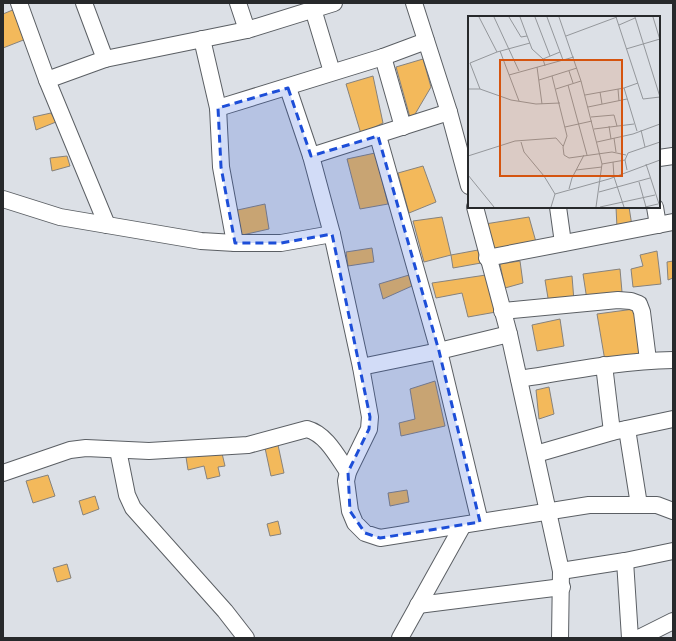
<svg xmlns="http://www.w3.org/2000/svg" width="676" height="641" font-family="'Alegreya Sans',sans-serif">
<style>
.building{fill:#f3b95b;stroke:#86827d}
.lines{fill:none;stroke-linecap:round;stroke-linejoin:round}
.minor-casing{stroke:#5b5f64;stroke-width:18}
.minor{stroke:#fff;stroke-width:16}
.marked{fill:#1d4ed8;fill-opacity:0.2;stroke:#1d4ed8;stroke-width:3;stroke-dasharray:8 5;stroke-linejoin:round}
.inset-road{fill:none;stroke:#94979b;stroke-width:1}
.view{fill:#d5540f;fill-opacity:0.15;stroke:#d5540f;stroke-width:2}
.inset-edge{fill:none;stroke:#27292b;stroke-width:2}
</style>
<rect width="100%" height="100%" fill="#dce0e6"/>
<g class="building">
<polygon points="15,9 26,39 3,48 3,14"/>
<polygon points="423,59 431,87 411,121 396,67"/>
<polygon points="373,76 383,123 361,134 346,84"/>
<polygon points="51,113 56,122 36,130 33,117"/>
<polygon points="375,153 388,204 360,209 347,159"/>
<polygon points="67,156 70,166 52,171 50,158"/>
<polygon points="423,166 436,202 409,213 398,173"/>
<polygon points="265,204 269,229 238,236 233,211"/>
<polygon points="616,207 629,207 632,226 617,228"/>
<polygon points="442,217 451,255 424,262 413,221"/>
<polygon points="529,217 536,242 491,250 485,224"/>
<polygon points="372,248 374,262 348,266 346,252"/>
<polygon points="478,250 481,263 453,268 451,255"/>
<polygon points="657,251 661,284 633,287 631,269 643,266 640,255"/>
<polygon points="520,261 523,283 505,288 500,264"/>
<polygon points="673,261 673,278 668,280 667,262"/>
<polygon points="620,269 622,292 587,300 583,274"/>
<polygon points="409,275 412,286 383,299 379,284"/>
<polygon points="486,275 496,312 468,317 462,293 436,298 432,283"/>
<polygon points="572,276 574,301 549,304 545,280"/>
<polygon points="634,309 641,355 605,361 597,314"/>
<polygon points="560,319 564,346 537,351 532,325"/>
<polygon points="435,381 445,426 401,436 399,423 415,419 410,389"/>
<polygon points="549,387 554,414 539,419 536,390"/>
<polygon points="278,445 284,473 271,476 265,448"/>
<polygon points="221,449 225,466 218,467 220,476 207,479 204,466 188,470 186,457"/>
<polygon points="48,475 55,496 33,503 26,481"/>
<polygon points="407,490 409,502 390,506 388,493"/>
<polygon points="95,496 99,509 83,515 79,501"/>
<polygon points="278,521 281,534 270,536 267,524"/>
<polygon points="67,564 71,578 57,582 53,568"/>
</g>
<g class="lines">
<g class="minor-casing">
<g id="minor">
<polyline points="19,3 47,80 107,225"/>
<polyline points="84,3 105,59"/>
<polyline points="238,3 247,30"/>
<polyline points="414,3 449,112 469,186"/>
<polyline points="313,9 332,72"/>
<polyline points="202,39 218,108 221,167 235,243"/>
<polyline points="383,57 403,127"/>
<polyline points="47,80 105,59 247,30 334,3"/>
<polyline points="288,88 311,156 332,234 361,367 370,417 369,429 348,472 346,481 350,511 355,523 365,533 380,538 589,505 657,505 673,511"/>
<polyline points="218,108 383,57 426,41"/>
<polyline points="378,136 439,351 480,522"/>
<polyline points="311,156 449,112"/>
<polyline points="659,158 673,156"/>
<polyline points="3,199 60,217 201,241 235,243 281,243 332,234"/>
<polyline points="475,207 509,334 561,571 560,638"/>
<polyline points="558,207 563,243"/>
<polyline points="655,207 658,225"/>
<polyline points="487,258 673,222"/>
<polyline points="502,311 618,300 631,301 639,304 642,312 648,360"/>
<polyline points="604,365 612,432"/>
<polyline points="361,367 439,351 509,334"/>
<path d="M519 379C570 371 621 361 673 360"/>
<polyline points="627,429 639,505"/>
<polyline points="118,450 127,495 133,508 225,611 246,638"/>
<polyline points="536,454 612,432 673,419"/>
<path d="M3 473 70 450 86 448 149 451 248 445 307 429C326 434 337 456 348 472"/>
<polyline points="625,561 630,638"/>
<polyline points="561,571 625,561 673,551"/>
<polyline points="418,605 562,587"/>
<polyline points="400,638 463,525"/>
<polyline points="639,638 673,621"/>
</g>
</g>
<use href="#minor" class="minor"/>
</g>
<path class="marked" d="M288 88 311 156 378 136 439 351 480 522 380 538 365 533 350 511 348 472 369 429 370 417 332 234 281 243H235L221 167 218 108Z"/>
<g transform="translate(468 16)">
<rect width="192" height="192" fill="#dce0e6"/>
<path class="inset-road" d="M11 1 29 36M26 1 51 55M41 1 53 21 59 20M52 1 64 33 75 43 77 50M67 1 82 40M79 1 95 44M91 1 113 65 134 148 128 191M148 1 175 83 192 81M167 1 192 81M185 1 192 24M151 9 167 2M98 20 149 1M158 33 192 23M32 35 51 85M75 43 92 36M69 51 74 88M101 55 105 67M41 59 106 41M84 60 99 120 95 131 96 139 101 142 144 136 158 139M71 64 109 52M100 69 119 139M156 72 169 115M0 73H12L43 84 68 88 92 87M12 73 2 47 29 36 62 27M88 73 113 65M150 73 151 85M132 76 134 88M117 79 156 72 170 67M120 91 159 83M123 101 146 99 149 110M141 110 143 123M97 111 124 105M126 113 166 108M173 114 177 131M146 122 148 136M53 126 56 136 76 160 87 178 141 163 192 144M129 126 165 118 192 108M0 140 47 125 88 122 95 130M145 146 146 161 156 191M134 148 157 144M178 148 192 191M108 154 134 151M159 154 157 144 160 137 192 126M0 159 26 191M171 166 178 191M101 173 104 162 116 139M131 176 182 162M83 191 87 178M132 191 187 179M177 191 190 188"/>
<path class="view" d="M32 44H154V160H32Z"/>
<rect width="192" height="192" class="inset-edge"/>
</g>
<rect width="676" height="641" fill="none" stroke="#27292b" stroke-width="8"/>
</svg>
